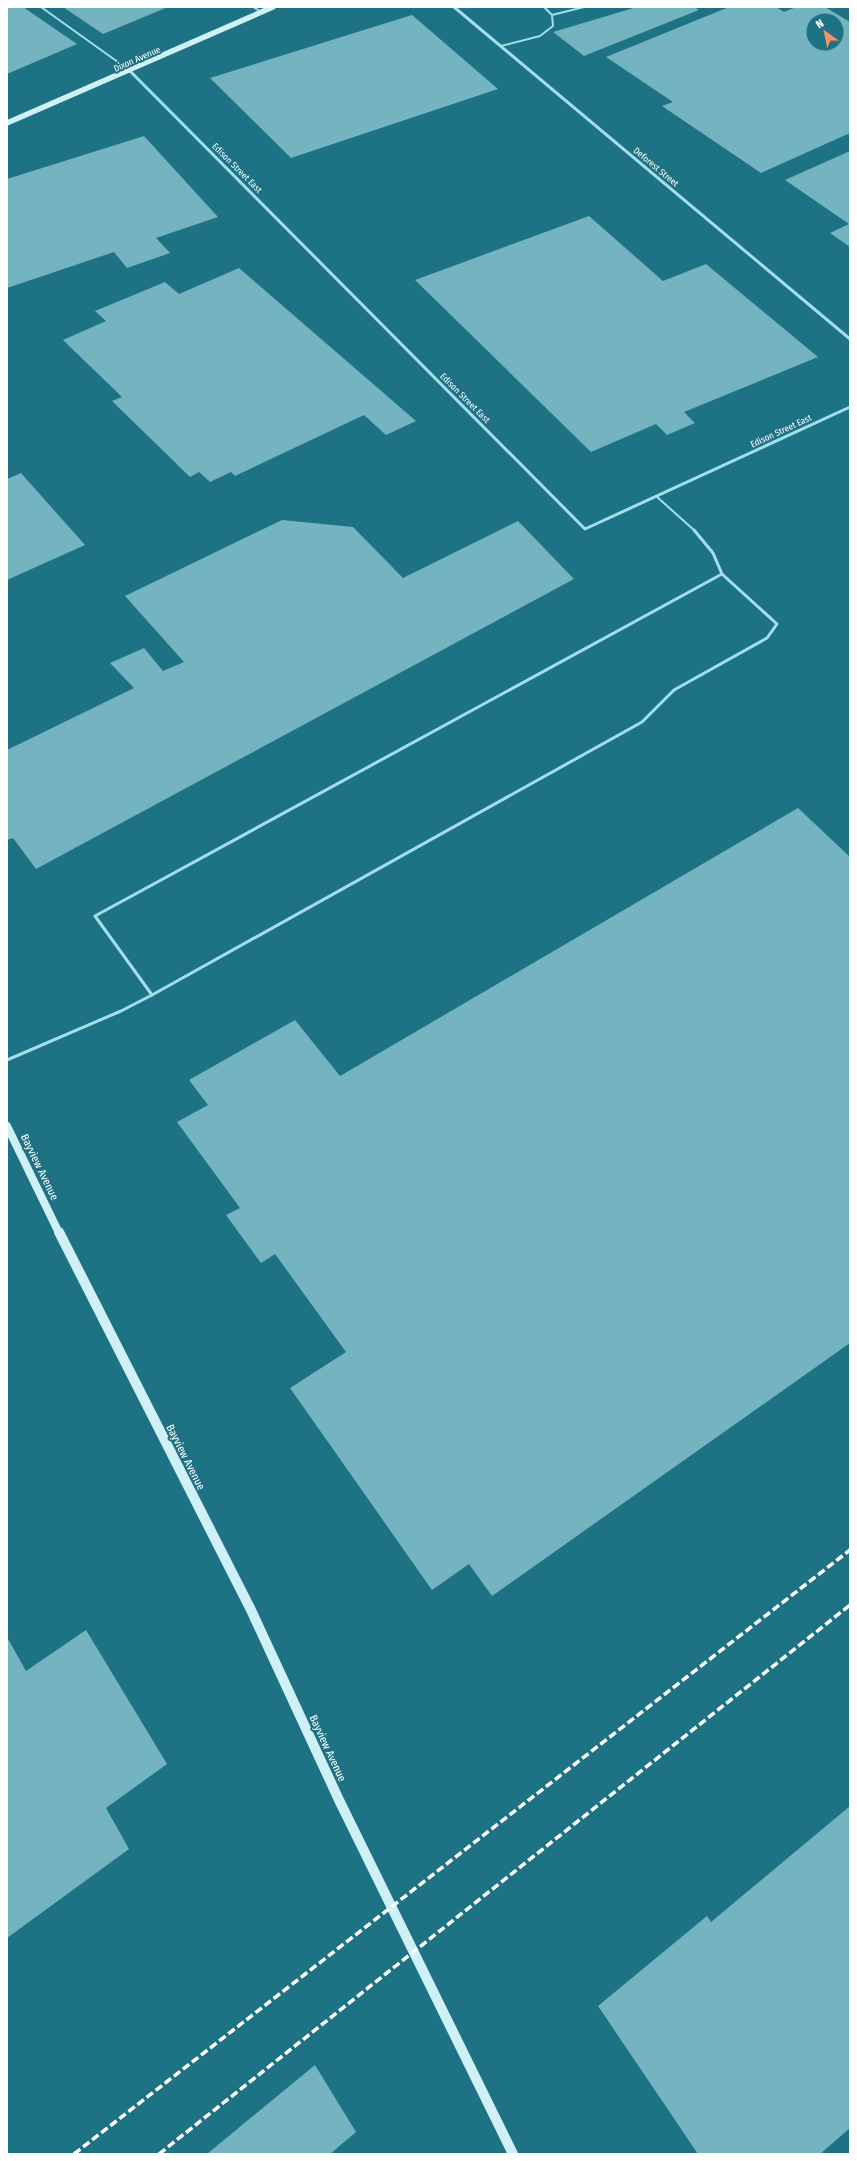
<svg xmlns="http://www.w3.org/2000/svg" width="857" height="2161" font-family="'Fira Sans Condensed',sans-serif">
<style>
.building{fill:#74b4c0;fill-rule:evenodd}
.lines{fill:none;stroke-linecap:round;stroke-linejoin:round}
.lane-far1{stroke:#a3dfea;stroke-width:2}
.lane{stroke:#a3dfea;stroke-width:3}
.street{stroke:#a3dfea;stroke-width:3}
.secondary-far2{stroke:#cff0f7;stroke-width:5.5}
.secondary-far1{stroke:#cff0f7;stroke-width:8}
.secondary{stroke:#cff0f7;stroke-width:10}
.rail{stroke:#fff;stroke-width:3.5;stroke-dasharray:8 3.5;stroke-linecap:butt}
.labels{text-anchor:middle;stroke-width:4;stroke-linejoin:round;paint-order:stroke}
.far-street-label{font-size:9px;fill:#fff;stroke:#1d7283}
.street-label{font-size:11px;fill:#fff;stroke:#1d7283}
</style>
<rect width="100%" height="100%" fill="#1d7283"/>
<g class="building">
<polygon points="7,7 23,7 77,44 7,74"/>
<polygon points="63,7 168,7 103,34"/>
<polygon points="637,7 694,7 699,10 584,56 553,32"/>
<path d="M729 7H776L784 12 796 7H825L850 22V133L761 173 662 106 673 102 606 57ZM813 20H837V44H813Z"/>
<polygon points="412,15 498,89 291,158 210,78"/>
<polygon points="144,136 218,217 156,238 170,253 127,268 114,252 7,288 7,179"/>
<polygon points="850,151 850,247 830,233 849,224 785,180"/>
<polygon points="589,216 663,281 706,264 818,357 684,412 695,423 667,435 656,424 591,452 415,280"/>
<polygon points="239,268 416,421 386,435 364,415 235,476 231,472 210,482 199,472 190,477 112,401 122,397 63,340 106,321 95,311 165,282 179,294"/>
<polygon points="21,473 85,545 7,580 7,479"/>
<polygon points="282,520 353,527 403,578 518,521 574,579 36,869 13,838 7,840 7,750 134,688 110,663 144,648 163,671 184,662 125,596"/>
<polygon points="798,808 850,857 850,1343 492,1596 469,1564 432,1590 290,1388 346,1352 275,1254 261,1263 226,1215 240,1208 177,1122 208,1105 189,1080 295,1020 340,1076"/>
<polygon points="86,1630 167,1764 106,1808 129,1849 7,1938 7,1637 26,1671"/>
<polygon points="850,1806 850,2128 820,2154 698,2154 598,2006 707,1916 711,1922"/>
<polygon points="315,2065 356,2132 330,2154 207,2154"/>
</g>
<g class="lines">
<g class="lane-far1">
<polyline points="41,7 129,70"/>
<polyline points="253,7 262,12"/>
<polyline points="552,15 584,7"/>
<polyline points="501,46 540,36 553,26 552,15 544,7"/>
<polyline points="656,496 695,531"/>
</g>
<g class="lane">
<polyline points="694,530 713,553 722,574"/>
<polygon points="722,574 777,624 767,638 674,690 642,722 152,995 95,916"/>
<polyline points="7,1060 121,1011 152,995"/>
</g>
<g class="street">
<polyline points="454,7 850,339"/>
<polyline points="130,71 585,529 850,407"/>
</g>
<polyline class="secondary-far2" points="7,123 273,7"/>
<polyline class="secondary-far1" points="7,1126 59,1233"/>
<polyline class="secondary" points="59,1232 251,1610 339,1800 513,2154"/>
<g class="rail">
<polyline points="74,2154 850,1550"/>
<polyline points="159,2154 850,1605"/>
</g>
</g>
<g class="labels">
<g class="far-street-label">
<text transform="translate(137 59) rotate(-24)" y="3">Dixon Avenue</text>
<text transform="translate(656 167) rotate(40)" y="3">Deforest Street</text>
<text transform="translate(237 168) rotate(45)" y="3">Edison Street East</text>
<text transform="translate(465 398) rotate(45)" y="3">Edison Street East</text>
<text transform="translate(781 431) rotate(-25)" y="3">Edison Street East</text>
</g>
<g class="street-label">
<text transform="translate(40 1167) rotate(64)" y="4">Bayview Avenue</text>
<text transform="translate(186 1457) rotate(63)" y="4">Bayview Avenue</text>
<text transform="translate(328 1748) rotate(65)" y="4">Bayview Avenue</text>
</g>
</g>
<rect width="857" height="2161" fill="none" stroke="#ffffff" stroke-width="16"/>
<g transform="translate(825 32) rotate(327)"><circle r="19" fill="#1d7283" stroke="#77aab5"/>
<path d="M0-3L7 15L0 10L-7 15Z" fill="#f99162"/>
<text y="-6" font-size="11" font-weight="bold" text-anchor="middle" fill="#ffffff">N</text>
</g>
</svg>
